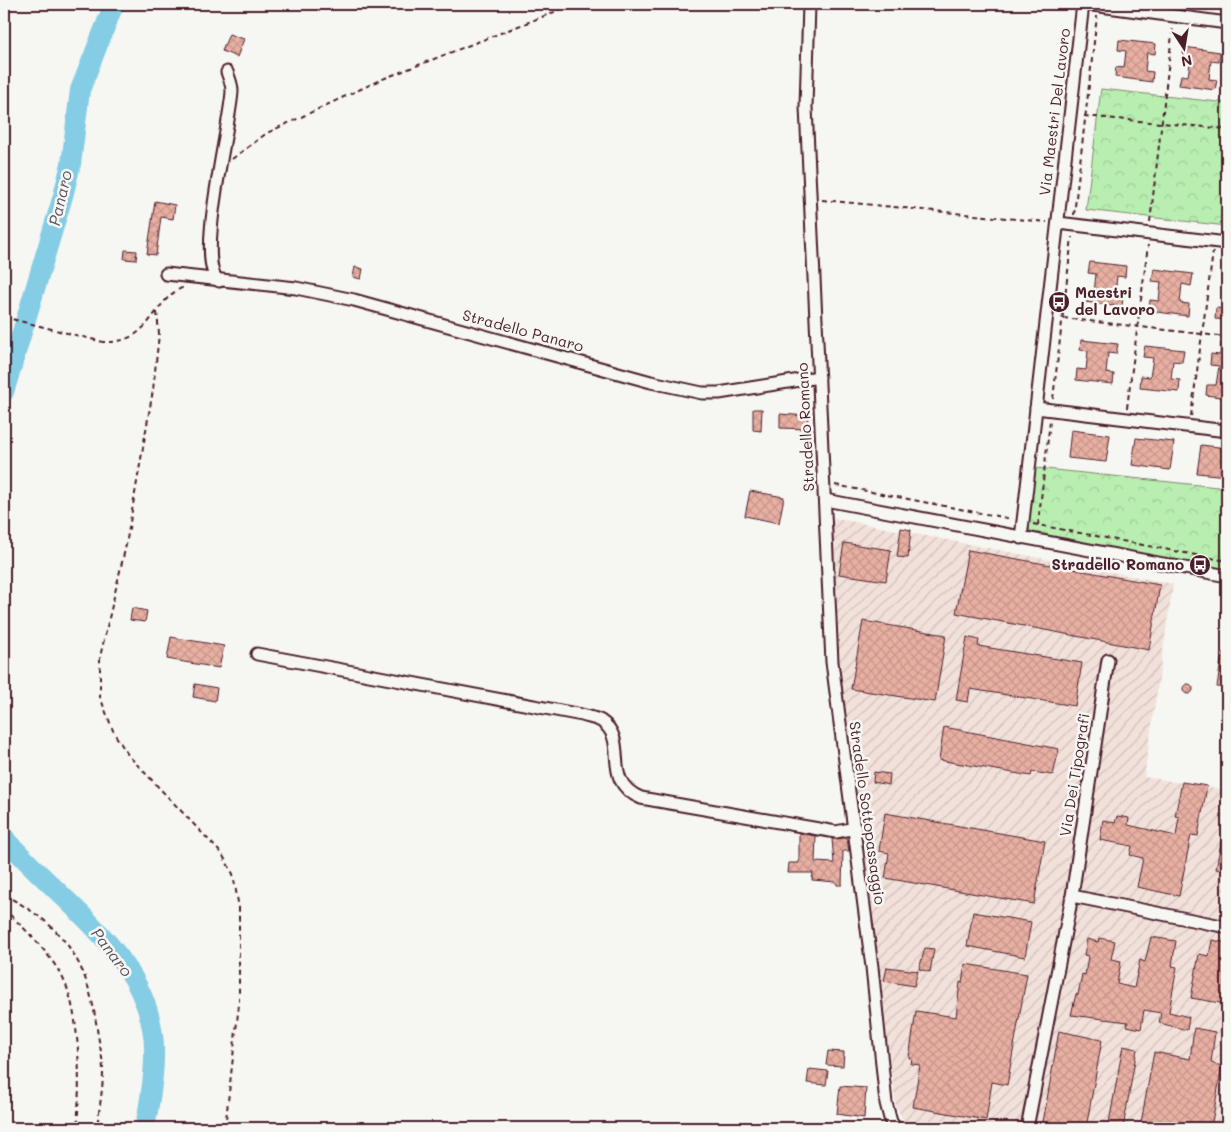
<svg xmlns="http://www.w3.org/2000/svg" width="1231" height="1132" font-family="Mali,sans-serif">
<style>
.industrial{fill:url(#industrial-furrows)}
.park{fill:url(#park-crowns);stroke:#81866e}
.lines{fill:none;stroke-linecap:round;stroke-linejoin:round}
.river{stroke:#84cde5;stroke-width:20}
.building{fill:url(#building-cross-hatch);stroke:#4a1f2b}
.minor-casing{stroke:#4a1f2b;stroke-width:15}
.path{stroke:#4a1f2b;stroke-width:2;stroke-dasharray:5 4;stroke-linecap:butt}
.minor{stroke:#f6f6f2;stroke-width:11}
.labels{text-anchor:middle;stroke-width:5;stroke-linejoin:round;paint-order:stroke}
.street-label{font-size:15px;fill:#4a1f2b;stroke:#f6f6f2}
.poi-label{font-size:15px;font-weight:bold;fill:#4a1f2b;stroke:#f6f6f2;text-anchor:start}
.water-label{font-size:16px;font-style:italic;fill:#5b5363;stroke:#f6f6f2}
</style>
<defs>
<pattern id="industrial-furrows" width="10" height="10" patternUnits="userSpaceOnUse" patternTransform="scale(1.25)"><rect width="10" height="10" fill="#f2e1da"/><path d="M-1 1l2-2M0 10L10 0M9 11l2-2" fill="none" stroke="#d1c1bb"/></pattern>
<pattern id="park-crowns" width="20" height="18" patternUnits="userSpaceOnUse" patternTransform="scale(1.25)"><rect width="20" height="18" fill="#b8eeb0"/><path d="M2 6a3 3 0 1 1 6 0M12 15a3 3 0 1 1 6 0" fill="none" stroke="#a0cc98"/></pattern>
<pattern id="building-cross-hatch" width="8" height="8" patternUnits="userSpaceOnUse" patternTransform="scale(1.25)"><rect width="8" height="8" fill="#e8afa2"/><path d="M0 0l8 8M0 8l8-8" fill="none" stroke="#c8968c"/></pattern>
</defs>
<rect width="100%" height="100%" fill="#f6f6f2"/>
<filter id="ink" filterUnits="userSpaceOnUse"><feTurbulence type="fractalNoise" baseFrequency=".02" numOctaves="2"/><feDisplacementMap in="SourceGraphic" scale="10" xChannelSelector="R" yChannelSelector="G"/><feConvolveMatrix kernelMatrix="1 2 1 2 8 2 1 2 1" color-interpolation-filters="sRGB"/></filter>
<g filter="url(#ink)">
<polygon class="industrial" points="834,518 1173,584 1144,777 1227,790 1227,1128 907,1128 896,1106 841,700 834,591 832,525"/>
<g class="park">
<polygon points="1175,4 1227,4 1227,11"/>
<polygon points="1101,89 1227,103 1227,226 1086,210"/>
<polygon points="1036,468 1227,488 1227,569 1033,534 1028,527"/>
</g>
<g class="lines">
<g class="river">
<polyline points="4,392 63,196 71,164 80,90 114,4"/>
<path d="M4 837C59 902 158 960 154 1057 154 1081 149 1105 145 1128"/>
</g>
</g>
<g class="building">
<polygon points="229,34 244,39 237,57 222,51"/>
<polygon points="1119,40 1156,44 1155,54 1147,53 1145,71 1153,72 1152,82 1115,77 1116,67 1124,68 1126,51 1118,50"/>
<polygon points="1184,47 1220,52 1219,62 1211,61 1209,79 1217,80 1215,90 1179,85 1181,75 1188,76 1191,58 1183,57"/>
<polygon points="155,201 175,205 173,219 161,217 156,255 147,254"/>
<polygon points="125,250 137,251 136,260 124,259"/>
<polygon points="1090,262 1126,266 1125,277 1117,276 1115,295 1123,296 1122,307 1085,302 1086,292 1094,293 1096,274 1088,273"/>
<polygon points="355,267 363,269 361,279 353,277"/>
<polygon points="1154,269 1193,274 1191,286 1182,284 1180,303 1189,304 1188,316 1149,311 1150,300 1159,301 1161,282 1152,281"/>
<polygon points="1216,308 1227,309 1227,320 1215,319"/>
<polygon points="1081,340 1118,344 1116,354 1108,353 1106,373 1114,374 1113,384 1076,380 1077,369 1086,370 1088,351 1080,350"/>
<polygon points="1221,343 1227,344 1227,398 1206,395 1207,385 1216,385 1219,366 1210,365 1211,354 1220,355"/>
<polygon points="1145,346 1184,350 1182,362 1173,361 1171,379 1180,380 1179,392 1140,388 1141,376 1150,377 1153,358 1143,357"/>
<polygon points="753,409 762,409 761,431 753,430"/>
<polygon points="780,414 808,416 807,429 780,428"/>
<polygon points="1071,430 1110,435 1106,462 1068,458"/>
<polygon points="1136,438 1174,442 1170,470 1132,465"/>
<polygon points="1201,445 1227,448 1227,476 1197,473"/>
<polygon points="750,491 784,497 779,523 745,516"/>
<polygon points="901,528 911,530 908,558 897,557"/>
<polygon points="844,543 891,550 886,581 839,574"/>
<polygon points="968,550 1160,585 1149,650 956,613"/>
<polygon points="132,608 147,611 145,622 130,620"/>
<polygon points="863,621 946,635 935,702 851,689"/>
<polygon points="171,637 224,646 219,668 167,659"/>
<polygon points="967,637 979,640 978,646 1082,663 1075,706 970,689 968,702 956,700"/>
<polygon points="1222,653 1227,654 1227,688 1217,687"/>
<circle cx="1188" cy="689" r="5"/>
<polygon points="195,684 217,688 215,701 193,697"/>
<polygon points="944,727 1059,749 1053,775 1032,772 1031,776 939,760"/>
<polygon points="874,772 890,774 889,785 873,782"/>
<polygon points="1182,782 1207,786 1198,836 1191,835 1179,896 1137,887 1143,858 1130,855 1132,846 1100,840 1103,820 1115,823 1117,816 1129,818 1128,825 1176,836 1179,817 1175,816"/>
<polygon points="885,813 1045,841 1034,904 885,878 889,853 879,851"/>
<polygon points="1223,831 1227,831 1227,871 1216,869"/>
<polygon points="799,833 816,836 815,862 834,863 832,839 847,838 849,851 843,851 842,885 837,885 836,882 812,880 813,873 788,873 789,863 799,863"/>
<polygon points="973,912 1031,922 1025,957 967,946"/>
<polygon points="1151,937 1176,941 1172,966 1177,967 1169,1012 1189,1017 1187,1030 1159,1023 1161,1013 1144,1010 1141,1029 1127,1026 1128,1022 1071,1015 1076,994 1078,995 1082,974 1085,975 1088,956 1084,955 1087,939 1098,942 1099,938 1115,941 1111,959 1121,961 1117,984 1134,988 1140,960 1145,962"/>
<polygon points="1212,940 1227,943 1226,1004 1191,998 1199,954 1209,956"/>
<polygon points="925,948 934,949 930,972 919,969"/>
<polygon points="965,964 1027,974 1007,1085 992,1082 986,1120 913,1107 920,1065 911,1064 912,1059 909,1058 916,1011 956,1017 960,982 962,983"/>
<polygon points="887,967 918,971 914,986 884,981"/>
<polygon points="1194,1028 1215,1032 1211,1063 1222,1066 1211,1128 1140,1128 1154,1052 1190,1059"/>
<polygon points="1059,1031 1102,1040 1086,1128 1042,1128"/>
<polygon points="1123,1046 1137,1049 1123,1128 1108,1128"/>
<polygon points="828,1051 844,1052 843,1066 826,1065"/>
<polygon points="809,1069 828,1071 826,1085 807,1083"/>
<polygon points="840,1086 866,1088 864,1118 837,1114"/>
</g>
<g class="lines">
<g class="minor-casing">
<g id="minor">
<polyline points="809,4 806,107 832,662 872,967 886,1103 891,1122 896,1128"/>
<polyline points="1085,4 1227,23"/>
<polyline points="1058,223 1227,243"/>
<polyline points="166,274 296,288 354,300 651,382 702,393 719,393 819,377"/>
<path d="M219 281C194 263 231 123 232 91 232 84 229 78 227 72"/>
<polyline points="1036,408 1227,431"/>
<polyline points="825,500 1227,576"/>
<polyline points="1021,538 1083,4"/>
<path d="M257 654 582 715C588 717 596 718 601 721 631 741 599 780 641 798L836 832 855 828"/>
<polyline points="1072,896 1227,927"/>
<polyline points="1027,1128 1072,896 1108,660"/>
</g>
</g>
<g class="path">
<polyline points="1084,116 1227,129"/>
<polyline points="232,159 267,133 380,80 557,11 566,4"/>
<polyline points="822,200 1047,222"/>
<polyline points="1074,215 1097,16"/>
<polyline points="1150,222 1173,26"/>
<polyline points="157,312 159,334 153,390 126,545 100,657 100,697 114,733 128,755 222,854 233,874 239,908 239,1004 225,1128"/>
<path d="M4 317 103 342C153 344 151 300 184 287"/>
<polyline points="1063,318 1227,337"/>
<polyline points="1053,399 1072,237"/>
<polyline points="1127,408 1148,245"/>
<polyline points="1191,416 1213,252"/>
<polyline points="835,485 1012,519"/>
<polyline points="1033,524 1227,561"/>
<polyline points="1038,525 1050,421"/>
<path d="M4 895C65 926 88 962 97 1029 99 1043 103 1057 103 1071 103 1090 99 1109 97 1128"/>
<path d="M4 909C24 928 46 949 60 973 82 1009 80 1087 77 1128"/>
</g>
<use href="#minor" class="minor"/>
</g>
</g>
<defs>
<g id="bus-disc" transform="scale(1.125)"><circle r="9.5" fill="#4a1f2b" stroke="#f6f6f2"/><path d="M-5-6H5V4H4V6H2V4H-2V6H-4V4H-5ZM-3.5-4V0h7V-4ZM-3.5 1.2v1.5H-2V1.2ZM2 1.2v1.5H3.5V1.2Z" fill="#fff"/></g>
</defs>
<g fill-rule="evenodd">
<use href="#bus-disc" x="1059" y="302"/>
<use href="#bus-disc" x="1200" y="565"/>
</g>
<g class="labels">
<g class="street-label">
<text transform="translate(1055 112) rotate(-83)" y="5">Via Maestri Del Lavoro</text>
<text transform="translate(523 331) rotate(15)" y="5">Stradello Panaro</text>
<text transform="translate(806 427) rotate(-93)" y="5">Stradello Romano</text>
<text transform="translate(1075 775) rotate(-81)" y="5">Via Dei Tipografi</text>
<text transform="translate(867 813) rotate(82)" y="5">Stradello Sottopassaggio</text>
</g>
<g class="poi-label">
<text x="1075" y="298">Maestri<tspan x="1075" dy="17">del Lavoro</tspan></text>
<text x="1184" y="570" text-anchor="end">Stradello Romano</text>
</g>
<g class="water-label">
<text transform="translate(60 198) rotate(-77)" y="6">Panaro</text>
<text transform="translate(112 952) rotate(53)" y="6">Panaro</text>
</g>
</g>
<rect width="1231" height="1132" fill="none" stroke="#f6f6f2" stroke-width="20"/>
<rect x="10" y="10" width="1211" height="1112" fill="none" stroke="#4a1f2b" stroke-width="2" filter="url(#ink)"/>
<g transform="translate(1184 48) rotate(168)" stroke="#f6f6f2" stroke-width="4" paint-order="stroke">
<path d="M0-4L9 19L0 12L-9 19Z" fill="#4a1f2b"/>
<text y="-8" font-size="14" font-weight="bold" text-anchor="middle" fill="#4a1f2b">N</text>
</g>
</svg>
